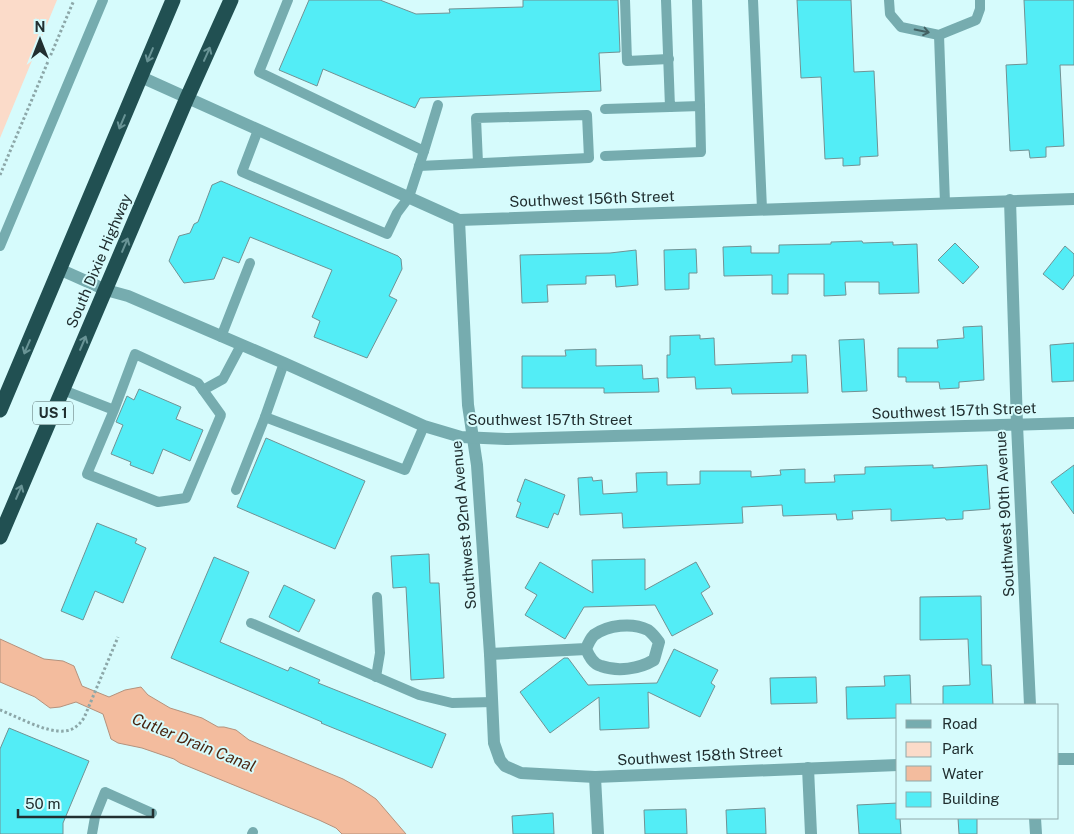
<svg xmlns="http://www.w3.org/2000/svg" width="1074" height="834" font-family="'Public Sans',sans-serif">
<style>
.green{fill:#fbdbc9}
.water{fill:#f3bc9e;stroke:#b4927d}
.building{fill:#53edf6;stroke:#719294}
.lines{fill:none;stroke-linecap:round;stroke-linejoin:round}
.path{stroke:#8ca7a8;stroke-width:3;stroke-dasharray:2.5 2.5;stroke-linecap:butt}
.lane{stroke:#76acaf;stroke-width:10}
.street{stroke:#76acaf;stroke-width:12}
.highway{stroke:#215052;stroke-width:15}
.oneway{stroke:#436163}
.oneway2{stroke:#699496}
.labels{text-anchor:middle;stroke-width:4;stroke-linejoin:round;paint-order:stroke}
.shield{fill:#d6fbfc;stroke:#576c6d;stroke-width:1}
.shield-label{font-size:14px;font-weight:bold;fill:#212f30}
.street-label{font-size:15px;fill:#212f30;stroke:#d6fbfc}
.water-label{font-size:16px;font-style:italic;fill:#4a2611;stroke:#d6fbfc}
</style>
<rect width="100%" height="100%" fill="#d6fbfc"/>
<polygon class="green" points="0,0 57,0 0,138"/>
<polygon class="water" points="0,639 44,659 63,661 74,666 82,686 109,697 125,690 141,687 148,695 170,708 202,718 218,727 224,727 236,730 249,740 343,779 361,789 376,799 406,834 342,834 336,828 319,820 180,763 174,759 142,748 118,743 111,739 103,714 76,702 60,707 50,708 35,697 0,682"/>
<g class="building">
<polygon points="309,0 380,0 416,14 450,13 449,9 523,7 523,0 618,0 620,52 599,53 601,91 420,98 415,108 323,69 317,86 279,70"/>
<polygon points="797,0 851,0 854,72 874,71 878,156 860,157 860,165 843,166 843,158 825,159 821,77 801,78"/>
<polygon points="1024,0 1074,0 1074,65 1060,65 1064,146 1046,147 1046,157 1030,158 1029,150 1010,151 1006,65 1027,64"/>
<polygon points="221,181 398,256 401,259 402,269 389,296 397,300 367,358 314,337 320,321 312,317 332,270 250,237 239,263 223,257 214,279 184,283 169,261 179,236 190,233 194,224 198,222 212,185"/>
<polygon points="862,241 863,243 893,242 893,245 917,244 919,293 879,294 879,282 845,282 846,295 824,296 824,274 788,274 788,294 772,294 772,275 724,276 723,247 751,246 751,253 779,253 779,245 831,244 831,242"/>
<polygon points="955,243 979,267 963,284 938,260"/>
<polygon points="1065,246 1074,254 1074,275 1063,290 1043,274"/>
<polygon points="696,249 697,273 689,273 689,289 665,290 664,250"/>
<polygon points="636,250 638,285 616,287 615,275 586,276 586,284 547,285 548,302 522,303 520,255 610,253"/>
<polygon points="982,326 984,380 959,382 959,388 940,389 939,382 906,382 906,377 898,377 898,348 938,348 937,340 964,338 963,327"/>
<polygon points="700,335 700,339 714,338 715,365 792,362 792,355 806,355 808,393 732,394 731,388 696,389 695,377 667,378 667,355 670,355 670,336"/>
<polygon points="864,339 867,391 842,392 839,340"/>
<polygon points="1074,343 1074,381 1052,382 1050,345"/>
<polygon points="596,349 596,366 642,365 643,379 658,378 659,392 604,393 604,388 522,388 522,356 566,356 565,350"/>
<polygon points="139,389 181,407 176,419 203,430 190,461 163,449 153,474 130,465 131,462 111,454 123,425 116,422 127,396 134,400"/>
<polygon points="266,438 365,481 335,549 237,507"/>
<polygon points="933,465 933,468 987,465 990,509 963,511 963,519 946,520 945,518 891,521 891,509 852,511 853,519 837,520 836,514 783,516 782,505 742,507 743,523 623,528 622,513 580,515 578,478 592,477 593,481 602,480 603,494 637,492 636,473 667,472 667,485 700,484 700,471 751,471 751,477 781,475 780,470 805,469 805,483 835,482 834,475 865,474 865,467"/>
<polygon points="1074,465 1074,514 1051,482"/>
<polygon points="525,479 565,495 558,515 554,513 548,528 516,517 521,503 517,501"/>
<polygon points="97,523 137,539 135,543 146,548 123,603 95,591 83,620 61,611"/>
<polygon points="429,554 430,583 439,583 444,678 411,680 406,587 393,588 391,556"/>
<polygon points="214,557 249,572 220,642 288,671 290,667 320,680 318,683 446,734 432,768 321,723 322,722 171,658"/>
<polygon points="645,559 645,590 696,562 710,587 701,593 713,614 672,636 655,605 584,607 565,639 525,615 537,595 525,588 540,562 593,593 592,560"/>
<polygon points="284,585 315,600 299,632 269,617"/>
<polygon points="981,596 982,665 991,665 993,705 943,705 943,686 970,685 968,639 920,640 920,597"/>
<polygon points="674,649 718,670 711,683 715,686 700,717 648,692 649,728 600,730 599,697 550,733 520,692 564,658 568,658 588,685 657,683"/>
<polygon points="910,675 911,705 898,705 898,718 847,719 846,687 885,686 884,676"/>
<polygon points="816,677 817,703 771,704 770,678"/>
<polygon points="9,728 89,761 63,823 63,834 0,834 0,749"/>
<polygon points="898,803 898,818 900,818 901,834 859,834 857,805"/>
<polygon points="765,808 766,834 727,834 726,810"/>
<polygon points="686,809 687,834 645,834 644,810"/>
<polygon points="553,813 554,834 513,834 512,816"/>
<polygon points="958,818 977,818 977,834 959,834"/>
</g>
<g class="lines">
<g class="path">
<polyline points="0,175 74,0"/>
<path d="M0 710C18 717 46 733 65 731 74 730 79 725 84 718L118 637"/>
</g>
<g class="lane">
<polyline points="625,0 627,61 669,59"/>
<polyline points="697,0 700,106"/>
<polyline points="753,0 762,209"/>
<polyline points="889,0 890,14 901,27 939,35 976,20 980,9 980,0"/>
<polyline points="939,35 945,203"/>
<polyline points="605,109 670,107"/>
<polyline points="258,130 242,172 387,234 397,213 409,197 424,151 259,72 288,0"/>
<polyline points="424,151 438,105"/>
<polyline points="605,156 701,152 700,106 670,107 666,0"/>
<polyline points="419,166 589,158 587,115 476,118 478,163"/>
<polyline points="0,246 103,0"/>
<polyline points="221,337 250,263"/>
<polyline points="284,363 265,417 405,470 424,426"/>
<polyline points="63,390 114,410 87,474 158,502 186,498 221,415 198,383 135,354 114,410"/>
<polyline points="203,390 223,379 241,345"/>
<polyline points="236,490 265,417"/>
<polyline points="251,623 419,695 452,703 493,702"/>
<polyline points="376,677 380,653 377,597"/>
<polyline points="92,834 95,817 105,792 152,813"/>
<polyline points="252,834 253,832"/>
</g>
<g class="street">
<polyline points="141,77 459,220 1074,199"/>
<polyline points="1010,200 1017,425 1030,705"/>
<polyline points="459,220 468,405 477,465 490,654 494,743 500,760 505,766 521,773 595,777 898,765"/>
<polyline points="59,269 106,290 128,296 284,363 424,426 461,437 506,439 1074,423"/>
<path d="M490 654 586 649C588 644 590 639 594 635 608 625 632 622 648 630 652 633 656 638 659 642L654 660C639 669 618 672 601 666 593 664 589 656 586 649"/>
<polyline points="1058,759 1074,759"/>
<polyline points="808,768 811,834"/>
<polyline points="595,777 598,834"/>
<polyline points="1035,818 1036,834"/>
</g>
<g class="highway">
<polyline points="0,410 173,0"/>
<polyline points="0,537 187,98 231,0"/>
</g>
</g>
<defs><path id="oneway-shaft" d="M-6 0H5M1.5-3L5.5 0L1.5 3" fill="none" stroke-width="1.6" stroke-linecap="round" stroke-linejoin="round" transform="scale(1.25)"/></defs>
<use class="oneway" href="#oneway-shaft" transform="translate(922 31) rotate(11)"/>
<g class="oneway2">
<use href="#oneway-shaft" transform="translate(207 54) rotate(-66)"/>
<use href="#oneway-shaft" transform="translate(150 55) rotate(113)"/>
<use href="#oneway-shaft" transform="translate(122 122) rotate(113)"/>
<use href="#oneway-shaft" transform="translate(125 245) rotate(-67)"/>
<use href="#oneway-shaft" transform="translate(83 343) rotate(-67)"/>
<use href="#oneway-shaft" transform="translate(27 347) rotate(113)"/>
<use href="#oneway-shaft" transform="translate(19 492) rotate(-67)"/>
</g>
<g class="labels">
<rect class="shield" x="33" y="401.5" width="40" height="23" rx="4"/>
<g class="shield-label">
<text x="53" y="418">US 1</text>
</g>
<g class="street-label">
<text transform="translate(592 199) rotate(-2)" y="5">Southwest 156th Street</text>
<text transform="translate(99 261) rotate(-67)" y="5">South Dixie Highway</text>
<text transform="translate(954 411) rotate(-2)" y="5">Southwest 157th Street</text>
<text x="550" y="425">Southwest 157th Street</text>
<text transform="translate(1005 514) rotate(-93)" y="5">Southwest 90th Avenue</text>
<text transform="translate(464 525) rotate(-95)" y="5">Southwest 92nd Avenue</text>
<text transform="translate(700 756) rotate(-3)" y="5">Southwest 158th Street</text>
</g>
<g class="water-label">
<text transform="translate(194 742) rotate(22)" y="6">Cutler Drain Canal</text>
</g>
</g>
<rect x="896" y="704" width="162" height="115" fill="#d6fbfc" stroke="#8ea9aa"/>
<rect x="906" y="720" width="25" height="8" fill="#76acaf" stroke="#8ea9aa"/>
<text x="942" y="729" font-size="15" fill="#212f30">Road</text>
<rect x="906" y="742" width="25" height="15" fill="#fbdbc9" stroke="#8ea9aa"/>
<text x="942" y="754" font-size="15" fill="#212f30">Park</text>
<rect x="906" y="766" width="25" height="15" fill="#f3bc9e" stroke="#8ea9aa"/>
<text x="942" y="779" font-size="15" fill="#212f30">Water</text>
<rect x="906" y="792" width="25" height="15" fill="#53edf6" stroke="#8ea9aa"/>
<text x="942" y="804" font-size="15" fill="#212f30">Building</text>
<g transform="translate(40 40)" stroke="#d6fbfc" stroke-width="4" paint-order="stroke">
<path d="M0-4L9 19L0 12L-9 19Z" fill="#212f30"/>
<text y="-8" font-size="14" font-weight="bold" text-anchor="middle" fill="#212f30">N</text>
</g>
<path d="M18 809v8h135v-8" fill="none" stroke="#212f30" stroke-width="2.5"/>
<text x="25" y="809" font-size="15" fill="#212f30" stroke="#d6fbfc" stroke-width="4" paint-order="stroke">50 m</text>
</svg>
